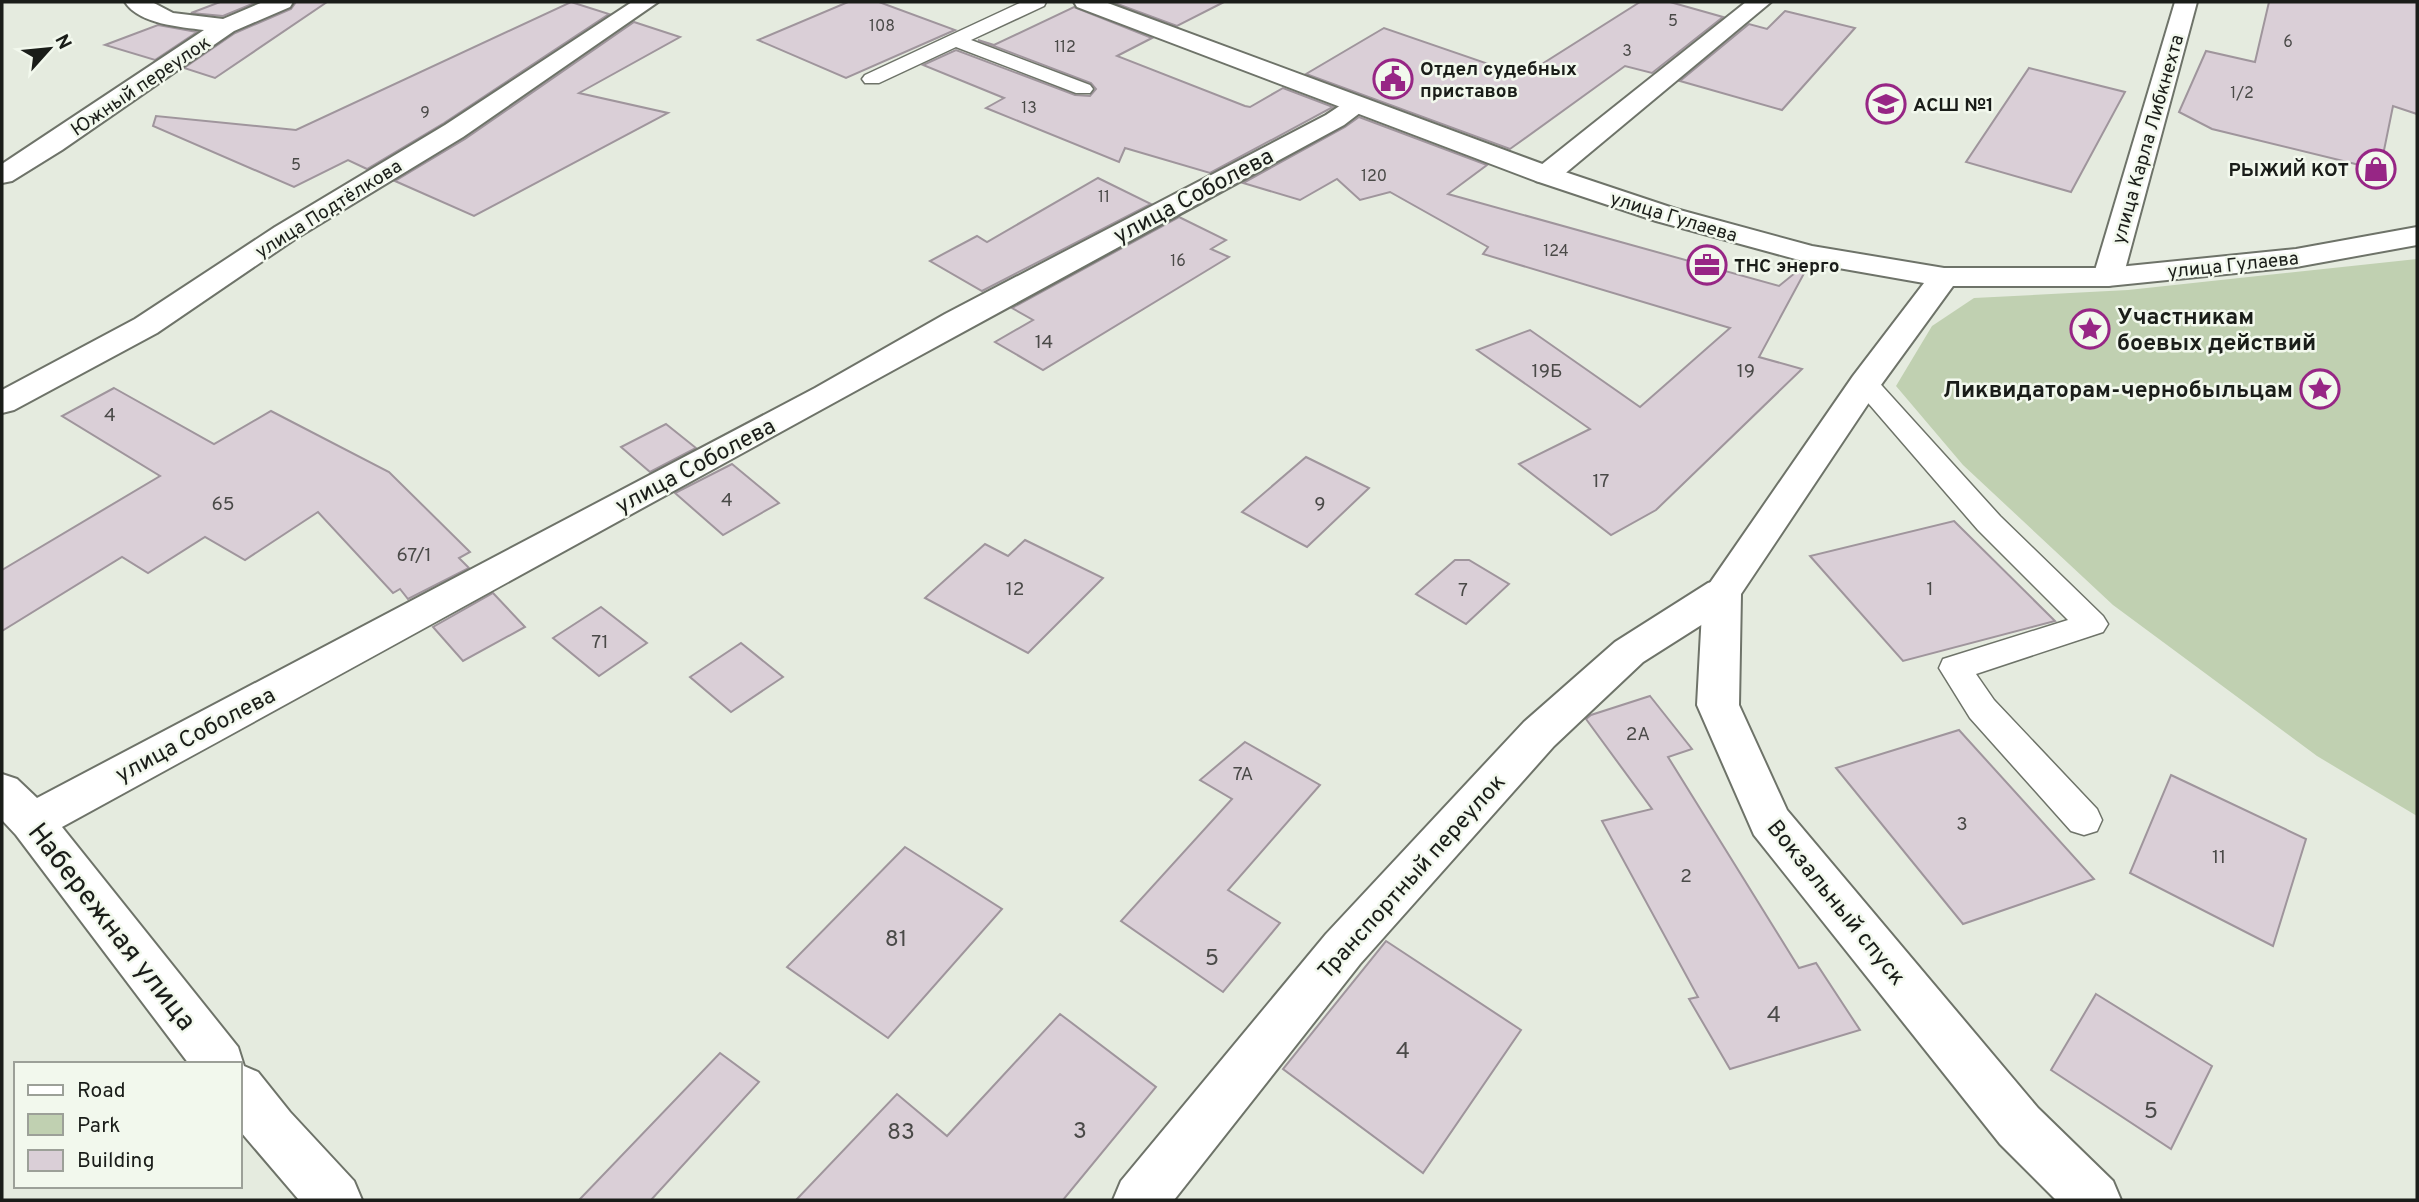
<svg xmlns="http://www.w3.org/2000/svg" width="2419" height="1202" font-family="Overpass,sans-serif">
<style>
.green{fill:#c0d0b1}
.building{fill:#dacfd7;stroke:#9f959c;stroke-width:2}
.lines{fill:none;stroke-linecap:round;stroke-linejoin:round}
.lane-casing{stroke:#6e7369;stroke-width:3}
.street-casing{stroke:#6e7369;stroke-width:4}
.secondary-casing{stroke:#6e7369;stroke-width:4}
.lane{fill:#fff;fill-rule:evenodd}
.street{fill:#fff;fill-rule:evenodd}
.secondary{fill:#fff;fill-rule:evenodd}
.labels{text-anchor:middle;stroke-width:5;stroke-linejoin:round;paint-order:stroke}
.far-number-label{font-size:16px;fill:#4a4a48}
.far-poi-label{font-size:19px;font-weight:bold;fill:#1a1d19;stroke:#f2f8ed;text-anchor:start}
.far-street-label{font-size:19px;fill:#1a1d19;stroke:#f2f8ed}
.number-label{font-size:19px;fill:#4a4a48}
.street-label{font-size:23px;fill:#1a1d19;stroke:#f2f8ed}
.poi-label{font-size:23px;font-weight:bold;fill:#1a1d19;stroke:#f2f8ed;text-anchor:start}
.near-number-label{font-size:23px;fill:#4a4a48}
.near-street-label{font-size:28px;fill:#1a1d19;stroke:#f2f8ed}
</style>
<rect width="100%" height="100%" fill="#e5ebdf"/>
<polygon class="green" points="2417,259 2417,816 2317,756 2113,605 1963,465 1896,386 1932,326 1974,298 2128,290"/>
<g class="building">
<polygon points="220,2 257,2 223,16 191,13"/>
<polygon points="296,2 327,2 215,78 184,68 235,33 291,9"/>
<polygon points="571,2 609,14 444,123 367,169 348,160 294,187 153,126 156,116 296,130"/>
<polygon points="848,2 879,2 955,30 846,78 758,40"/>
<polygon points="1112,2 1224,2 1177,26"/>
<polygon points="1640,2 1670,2 1723,17 1652,73 1625,66 1510,149 1306,74 1384,28 1523,76"/>
<polygon points="2269,2 2417,2 2417,114 2393,106 2380,170 2212,129 2179,112 2206,51 2255,62"/>
<polygon points="1074,7 1152,38 1117,56 1245,106 1250,107 1283,88 1333,107 1210,173 1125,148 1119,162 986,108 1004,98 923,65 956,50 1075,95 1090,96 1096,89 1091,83 978,40 994,45"/>
<polygon points="1785,11 1855,28 1782,110 1680,81 1749,24 1767,29"/>
<polygon points="634,22 680,37 579,93 668,113 474,216 395,181 465,139"/>
<polygon points="158,25 197,32 155,60 105,45"/>
<polygon points="2029,68 2125,92 2071,192 1966,162"/>
<polygon points="1359,117 1487,165 1448,194 1779,286 1806,264 1808,266 1759,357 1802,369 1656,510 1611,535 1519,464 1590,429 1477,350 1530,330 1640,407 1730,328 1483,254 1488,247 1390,192 1360,200 1337,179 1300,200 1243,183 1345,127"/>
<polygon points="1098,178 1151,204 982,291 930,261 977,236 987,242"/>
<polygon points="1179,217 1226,240 1211,249 1229,257 1043,370 995,342 1033,320 1012,308"/>
<polygon points="114,388 214,444 271,411 389,472 470,552 459,558 469,568 408,599 400,589 393,593 318,512 245,560 205,537 148,573 122,557 2,631 2,570 160,476 62,416"/>
<polygon points="666,424 696,448 650,472 621,447"/>
<polygon points="1306,457 1369,488 1307,547 1242,512"/>
<polygon points="732,464 779,503 723,535 675,493"/>
<polygon points="1954,521 2055,621 1903,661 1810,556"/>
<polygon points="1025,540 1103,578 1028,653 925,598 985,544 1008,556"/>
<polygon points="1455,560 1469,560 1509,584 1466,624 1416,594"/>
<polygon points="493,593 525,627 463,661 433,627"/>
<polygon points="601,607 647,643 599,676 553,638"/>
<polygon points="741,643 783,677 731,712 690,677"/>
<polygon points="1650,696 1692,749 1668,757 1799,968 1816,963 1860,1030 1730,1069 1689,999 1698,997 1602,821 1652,809 1586,719 1591,715"/>
<polygon points="1959,730 2094,879 1963,924 1836,768"/>
<polygon points="1245,742 1320,785 1228,890 1280,923 1223,992 1121,921 1232,799 1200,780"/>
<polygon points="2171,775 2306,839 2273,946 2130,873"/>
<polygon points="905,847 1002,909 888,1038 787,967"/>
<polygon points="1386,941 1521,1030 1423,1173 1283,1069"/>
<polygon points="2096,994 2212,1066 2171,1149 2051,1070"/>
<polygon points="1060,1014 1156,1087 1063,1200 796,1200 897,1094 947,1136"/>
<polygon points="720,1053 759,1082 651,1200 579,1200"/>
</g>
<g class="lines">
<g class="lane-casing">
<g id="lane">
<polygon points="1022,2 1046,2 1044,6 971,40 1090,85 1093,89 1090,93 1076,93 956,47 879,83 865,83 862,79 865,75"/>
<polygon points="1865,375 1874,377 2000,516 2103,616 2108,624 2103,632 1976,674 1994,700 2097,809 2102,820 2097,831 2084,835 2071,831 1970,718 1939,668 1943,659 2068,620 1978,530 1856,389 1852,383 1856,377"/>
</g>
</g>
<g class="street-casing">
<g id="street">
<path d="M125 2H152L173 13 223 19 263 2H293L290 7 234 31 62 150 12 181 2 183V164L204 30C180 27 139 24 125 2Z"/>
<polygon points="632,2 658,2 463,137 295,239 157,333 14,410 2,413 2,390 135,319 275,227 445,125"/>
<polygon points="1746,2 1771,2 1556,181 1546,183 1536,181 1532,175 1536,169"/>
<polygon points="2175,2 2197,2 2123,277 2119,283 2108,286 2097,283 2093,277"/>
<path d="M1356 98 1365 101 1369 106 1344 125C915 356 490 593 62 827L238 1047 244 1066 258 1072 290 1112 354 1181 362 1200H299L240 1131V1064H189L16 835 2 820V774L17 779 37 798 815 388 945 314 1326 115 1347 101Z"/>
<polygon points="1722,579 1736,583 1741,593 1736,603 1643,662 1554,746 1360,964 1174,1200 1113,1200 1121,1181 1326,934 1524,722 1615,642 1708,583"/>
</g>
</g>
<g class="secondary-casing">
<polygon id="secondary" points="1074,2 1105,2 1556,169 1676,209 1812,246 1944,268 2108,268 2296,249 2417,227 2417,245 2296,267 2108,286 1953,286 1878,389 1741,594 1739,705 1787,810 2038,1108 2113,1181 2121,1200 2056,1200 2000,1144 1754,835 1697,705 1703,593 1853,376 1924,283 1810,263 1656,221 1536,181 1077,7"/>
</g>
<use href="#lane" class="lane"/>
<use href="#street" class="street"/>
<use href="#secondary" class="secondary"/>
</g>
<defs>
<g id="civic-ring" transform="scale(2.0125)"><circle r="9.5" fill="#f2f8ed" stroke="#972685" stroke-width="1.5"/><path d="M-.6-6.5H3V-4.5H.6V-3L4-1V1h2V6H-6V1h2V-1L-.6-3ZM-1.2 2.5V6h2.4V2.5Z" fill="#972685"/></g>
<g id="school-ring" transform="scale(2.0125)"><circle r="9.5" fill="#f2f8ed" stroke="#972685" stroke-width="1.5"/><path d="M0-5L7-2L0 1L-7-2ZM-4 1L0 2.5L4 1V4Q0 6-4 4Z" fill="#972685"/></g>
<g id="shop-ring" transform="scale(2.0125)"><circle r="9.5" fill="#f2f8ed" stroke="#972685" stroke-width="1.5"/><path d="M-5-2.5h2.3a2.7 3.5 0 0 1 5.4 0H5L5.5 6h-11ZM-1.5-2.5h3a1.5 2.3 0 0 0-3 0Z" fill="#972685"/></g>
<g id="office-ring" transform="scale(2.0125)"><circle r="9.5" fill="#f2f8ed" stroke="#972685" stroke-width="1.5"/><path d="M-6-3h4V-5.5h4V-3h4V5H-6ZM-1-4.5V-3h2v-1.5ZM-6 0V1H6V0Z" fill="#972685"/></g>
<g id="sight-ring" transform="scale(2.0125)"><circle r="9.5" fill="#f2f8ed" stroke="#972685" stroke-width="1.5"/><path d="M0-6L1.8-2.2L6-1.7L2.9 1.2L3.7 5.4L0 3.3L-3.7 5.4L-2.9 1.2L-6-1.7L-1.8-2.2Z" fill="#972685"/></g>
</defs>
<g fill-rule="evenodd">
<use href="#civic-ring" x="1393" y="79"/>
<use href="#school-ring" x="1886" y="104"/>
<use href="#shop-ring" x="2376" y="169"/>
<use href="#office-ring" x="1707" y="265"/>
<use href="#sight-ring" x="2090" y="329"/>
<use href="#sight-ring" x="2320" y="389"/>
</g>
<g class="labels">
<g class="far-number-label">
<text x="1673" y="26">5</text>
<text x="882" y="31">108</text>
<text x="2288" y="47">6</text>
<text x="1065" y="52">112</text>
<text x="1627" y="56">3</text>
<text x="2242" y="98">1/2</text>
<text x="1029" y="113">13</text>
<text x="425" y="118">9</text>
<text x="296" y="170">5</text>
<text x="1374" y="181">120</text>
<text x="1104" y="202">11</text>
<text x="1556" y="256">124</text>
<text x="1178" y="266">16</text>
</g>
<g class="far-poi-label">
<text x="1420" y="75">Отдел судебных<tspan x="1420" dy="22">приставов</tspan></text>
<text x="1913" y="111">АСШ №1</text>
<text x="2349" y="176" text-anchor="end">РЫЖИЙ КОТ</text>
<text x="1734" y="272">ТНС энерго</text>
</g>
<g class="far-street-label">
<text transform="translate(140 85) rotate(-34)" y="7">Южный переулок</text>
<text transform="translate(2147 139) rotate(-74)" y="7">улица Карла Либкнехта</text>
<text transform="translate(328 208) rotate(-32)" y="7">улица Подтёлкова</text>
<text transform="translate(1674 216) rotate(17)" y="7">улица Гулаева</text>
<text transform="translate(2233 264) rotate(-6)" y="7">улица Гулаева</text>
</g>
<g class="number-label">
<text x="1044" y="348">14</text>
<text x="1547" y="377">19Б</text>
<text x="1746" y="377">19</text>
<text x="110" y="421">4</text>
<text x="1601" y="487">17</text>
<text x="727" y="506">4</text>
<text x="223" y="510">65</text>
<text x="1320" y="510">9</text>
<text x="414" y="561">67/1</text>
<text x="1015" y="595">12</text>
<text x="1930" y="595">1</text>
<text x="1463" y="596">7</text>
<text x="600" y="648">71</text>
<text x="1638" y="740">2А</text>
<text x="1243" y="780">7А</text>
<text x="1962" y="830">3</text>
<text x="2219" y="863">11</text>
<text x="1686" y="882">2</text>
</g>
<g class="street-label">
<text transform="translate(1193 195) rotate(-28)" y="8">улица Соболева</text>
<text transform="translate(695 465) rotate(-28)" y="8">улица Соболева</text>
<text transform="translate(195 734) rotate(-28)" y="8">улица Соболева</text>
<text transform="translate(1411 876) rotate(-48)" y="8">Транспортный переулок</text>
<text transform="translate(1837 902) rotate(51)" y="8">Вокзальный спуск</text>
</g>
<g class="poi-label">
<text x="2117" y="324">Участникам<tspan x="2117" dy="26">боевых действий</tspan></text>
<text x="2293" y="397" text-anchor="end">Ликвидаторам-чернобыльцам</text>
</g>
<g class="near-number-label">
<text x="896" y="946">81</text>
<text x="1212" y="965">5</text>
<text x="1774" y="1022">4</text>
<text x="1403" y="1058">4</text>
<text x="2151" y="1118">5</text>
<text x="1080" y="1138">3</text>
<text x="901" y="1139">83</text>
</g>
<g class="near-street-label">
<text transform="translate(113 926) rotate(52)" y="10">Набережная улица</text>
</g>
</g>
<rect width="2419" height="1202" fill="none" stroke="#1a1d19" stroke-width="7"/>
<rect x="14" y="1062" width="228" height="126" fill="#f2f8ed" stroke="#9ca098" stroke-width="2"/>
<rect x="28" y="1085" width="35" height="10" fill="#ffffff" stroke="#9ca098" stroke-width="2"/>
<text x="77" y="1097" font-size="21" fill="#1a1d19">Road</text>
<rect x="28" y="1114" width="35" height="21" fill="#c0d0b1" stroke="#9ca098" stroke-width="2"/>
<text x="77" y="1132" font-size="21" fill="#1a1d19">Park</text>
<rect x="28" y="1150" width="35" height="21" fill="#dacfd7" stroke="#9ca098" stroke-width="2"/>
<text x="77" y="1167" font-size="21" fill="#1a1d19">Building</text>
<g transform="translate(49 49) rotate(63)" stroke="#f2f8ed" stroke-width="5" paint-order="stroke">
<path d="M0-5L12 26L0 18L-12 26Z" fill="#1a1d19"/>
<text y="-10" font-size="19" font-weight="bold" text-anchor="middle" fill="#1a1d19">N</text>
</g>
</svg>
